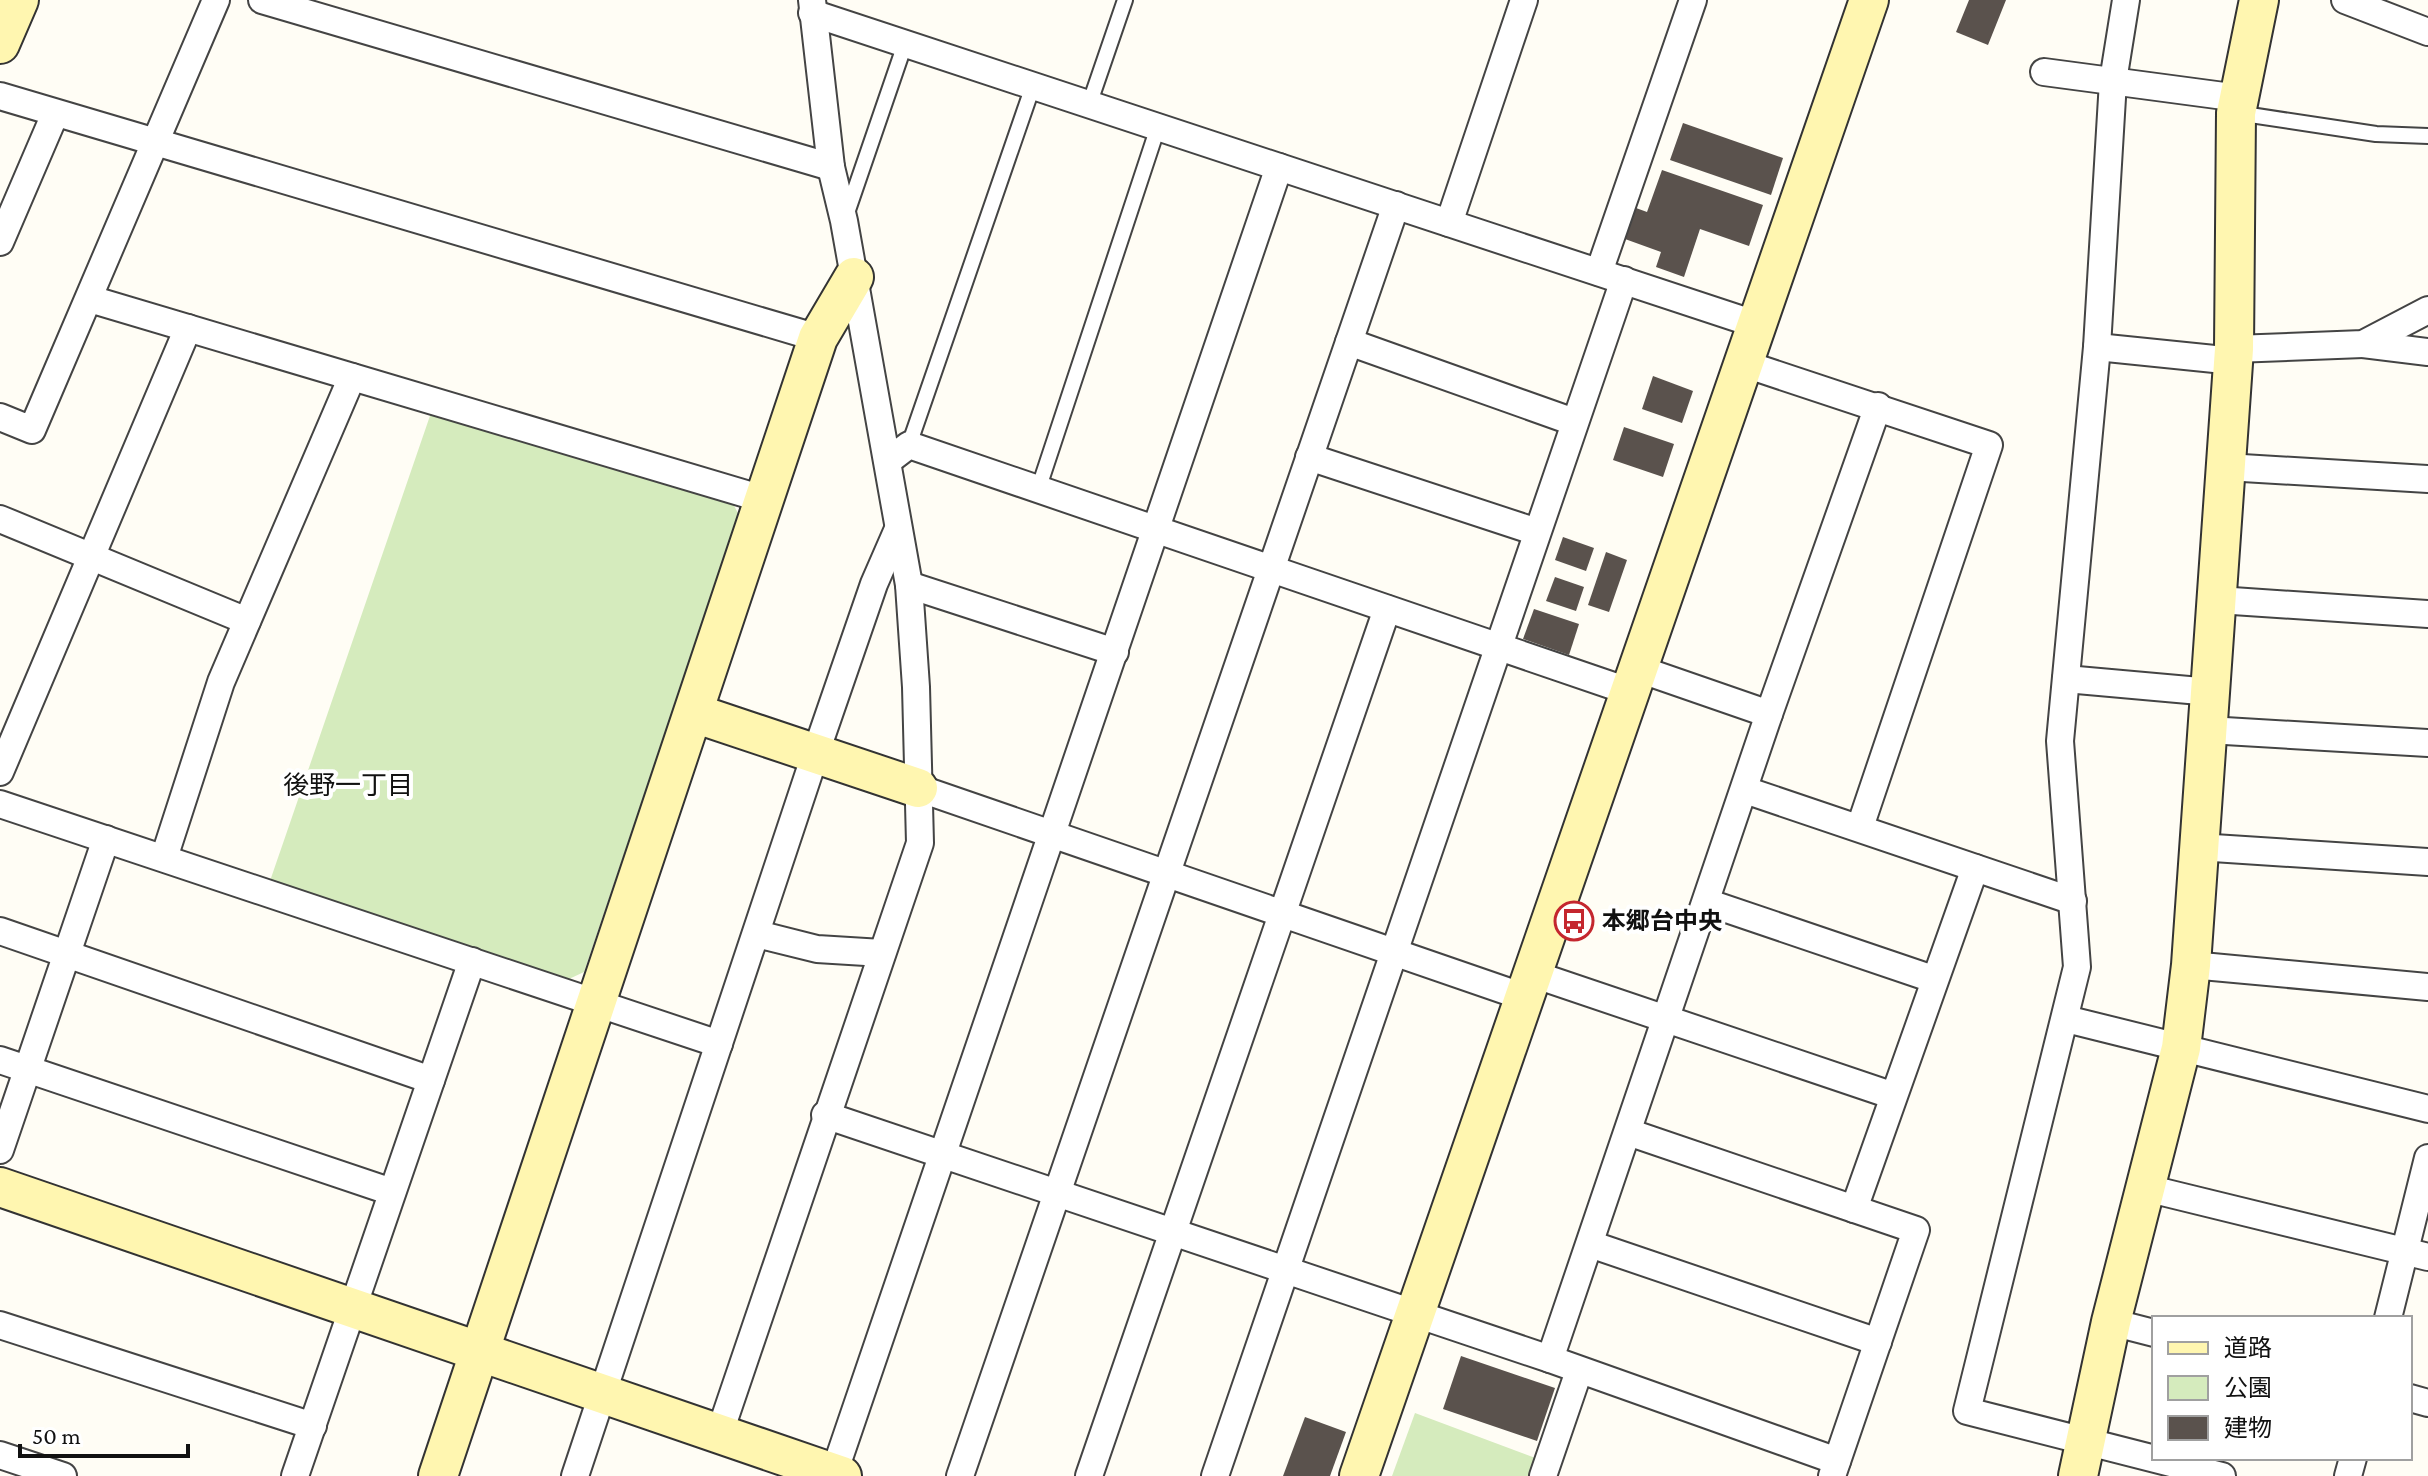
<svg xmlns="http://www.w3.org/2000/svg" width="2428" height="1476" font-family="'Crimson Pro','Noto Sans JP',serif">
<style>
.green{fill:#d5ebbd}
.building{fill:#5a524d}
.lines{fill:none;stroke-linecap:round;stroke-linejoin:round}
.lane-casing{stroke:#444;stroke-width:18}
.street-casing{stroke:#444;stroke-width:30}
.secondary-casing{stroke:#333;stroke-width:42}
.lane{stroke:#fff;stroke-width:14}
.street{stroke:#fff;stroke-width:26}
.secondary{stroke:#fff6b0;stroke-width:38}
.labels{text-anchor:middle;stroke-width:8;stroke-linejoin:round;paint-order:stroke}
.poi-label{font-size:24px;font-weight:bold;fill:#111;stroke:#fff;text-anchor:start}
.neighbourhood-label{font-size:26px;fill:#111;stroke:#fff}
</style>
<rect width="100%" height="100%" fill="#fffdf5"/>
<g class="green">
<polygon points="432,410 731,500 739,515 584,972 569,979 270,881"/>
<polygon points="1415,1413 1538,1459 1531,1476 1392,1476"/>
</g>
<g class="building">
<polygon points="1969,0 2006,0 1988,45 1956,32"/>
<polygon points="1683,123 1783,158 1771,195 1670,160"/>
<polygon points="1662,170 1763,205 1749,246 1700,229 1684,277 1656,267 1661,252 1625,239 1636,208 1647,212"/>
<polygon points="1653,376 1693,391 1682,423 1642,409"/>
<polygon points="1624,427 1674,444 1663,477 1613,460"/>
<polygon points="1563,537 1594,548 1586,571 1555,560"/>
<polygon points="1606,552 1627,560 1609,612 1588,605"/>
<polygon points="1555,577 1584,587 1576,611 1546,601"/>
<polygon points="1534,609 1579,624 1569,655 1523,639"/>
<polygon points="1461,1356 1555,1388 1537,1441 1443,1409"/>
<polygon points="1305,1417 1346,1432 1330,1476 1283,1476"/>
</g>
<g class="lines">
<g class="lane-casing">
<g id="lane">
<polyline points="1089,105 1125,0"/>
<polyline points="2237,113 2376,134 2428,136"/>
<polyline points="847,213 905,44"/>
<polyline points="909,445 1033,86"/>
<polyline points="1038,490 1158,127"/>
</g>
</g>
<g class="street-casing">
<g id="street">
<polyline points="262,0 831,167"/>
<polyline points="2126,0 2113,81 2097,347 2060,741 2077,967 1967,1411 2222,1476"/>
<polyline points="2345,0 2428,32"/>
<polyline points="812,13 1758,325"/>
<polyline points="2044,72 2239,98"/>
<polyline points="0,96 818,338"/>
<polyline points="1449,223 1524,0"/>
<polyline points="0,242 55,114"/>
<polyline points="1599,272 1693,0"/>
<polyline points="90,299 763,499"/>
<polyline points="1349,342 1574,422"/>
<polyline points="2363,344 2428,352"/>
<polyline points="2097,347 2234,361"/>
<polyline points="2234,349 2363,344 2428,310"/>
<polyline points="1745,364 1989,445 1860,827"/>
<polyline points="0,417 32,430 216,0"/>
<polyline points="1309,457 1537,532"/>
<polyline points="888,461 909,445 1631,692"/>
<polyline points="2226,467 2428,479"/>
<polyline points="0,519 247,621"/>
<polyline points="909,585 1115,652"/>
<polyline points="2218,600 2428,614"/>
<polyline points="1639,669 1769,714"/>
<polyline points="2066,679 2211,692"/>
<polyline points="2208,730 2428,743"/>
<polyline points="0,772 188,328"/>
<polyline points="918,788 1524,997"/>
<polyline points="1745,790 2073,901"/>
<polyline points="0,804 719,1044"/>
<polyline points="2198,847 2428,862"/>
<polyline points="164,858 221,682 352,377"/>
<polyline points="1706,902 1933,979"/>
<polyline points="0,931 431,1080"/>
<polyline points="757,934 817,949 882,953"/>
<polyline points="2191,965 2428,987"/>
<polyline points="1533,974 1891,1095"/>
<polyline points="2066,1019 2428,1109"/>
<polyline points="0,1060 392,1192"/>
<polyline points="825,1115 1550,1359 1837,1461"/>
<polyline points="1628,1132 1916,1230 1832,1476"/>
<polyline points="0,1150 106,839"/>
<polyline points="2146,1188 2428,1257"/>
<polyline points="1854,1209 1975,868"/>
<polyline points="1590,1244 1878,1342"/>
<polyline points="2388,1318 2428,1158"/>
<polyline points="2111,1322 2154,1333"/>
<polyline points="0,1325 313,1426"/>
<polyline points="1550,1359 1769,714 1878,406"/>
<polyline points="2410,1398 2428,1403"/>
<polyline points="720,1432 920,843 916,687 909,585 844,221 831,167 812,0"/>
<polyline points="0,1455 63,1476"/>
<polyline points="834,1473 1279,167"/>
<polyline points="295,1476 472,961"/>
<polyline points="575,1476 815,755 874,584 898,529"/>
<polyline points="960,1476 1396,205"/>
<polyline points="1089,1476 1387,609"/>
<polyline points="1215,1476 1624,280"/>
<polyline points="1543,1476 1579,1371"/>
<polyline points="2348,1476 2353,1458"/>
</g>
</g>
<g class="secondary-casing">
<g id="secondary">
<polyline points="0,44 19,0"/>
<polyline points="694,713 918,788"/>
<polyline points="0,1187 842,1476"/>
<polyline points="438,1476 818,338 854,277"/>
<polyline points="1359,1476 1869,0"/>
<polyline points="2078,1476 2111,1322 2181,1048 2191,965 2234,349 2236,113 2259,0"/>
</g>
</g>
<use href="#lane" class="lane"/>
<use href="#street" class="street"/>
<use href="#secondary" class="secondary"/>
</g>
<defs>
<g id="bus-ring" transform="scale(2)"><circle r="9.5" fill="#fff" stroke="#c4262e" stroke-width="1.5"/><path d="M-5-6H5V4H4V6H2V4H-2V6H-4V4H-5ZM-3.5-4V0h7V-4ZM-3.5 1.2v1.5H-2V1.2ZM2 1.2v1.5H3.5V1.2Z" fill="#c4262e"/></g>
</defs>
<g fill-rule="evenodd">
<use href="#bus-ring" x="1574" y="921"/>
</g>
<g class="labels">
<g class="poi-label">
<text x="1602" y="929">本郷台中央</text>
</g>
<g class="neighbourhood-label">
<text x="348" y="794">後野一丁目</text>
</g>
</g>
<rect x="2152" y="1316" width="260" height="144" fill="#ffffff" stroke="#a0a0a0" stroke-width="2"/>
<rect x="2168" y="1342" width="40" height="12" fill="#fff6b0" stroke="#a0a0a0" stroke-width="2"/>
<text x="2224" y="1356" font-size="24" fill="#111111">道路</text>
<rect x="2168" y="1376" width="40" height="24" fill="#d5ebbd" stroke="#a0a0a0" stroke-width="2"/>
<text x="2224" y="1396" font-size="24" fill="#111111">公園</text>
<rect x="2168" y="1416" width="40" height="24" fill="#5a524d" stroke="#a0a0a0" stroke-width="2"/>
<text x="2224" y="1436" font-size="24" fill="#111111">建物</text>
<path d="M20 1444v12h168v-12" fill="none" stroke="#111111" stroke-width="4"/>
<text x="32" y="1444" font-size="24" fill="#111111" stroke="#ffffff" stroke-width="6" paint-order="stroke">50 m</text>
</svg>
